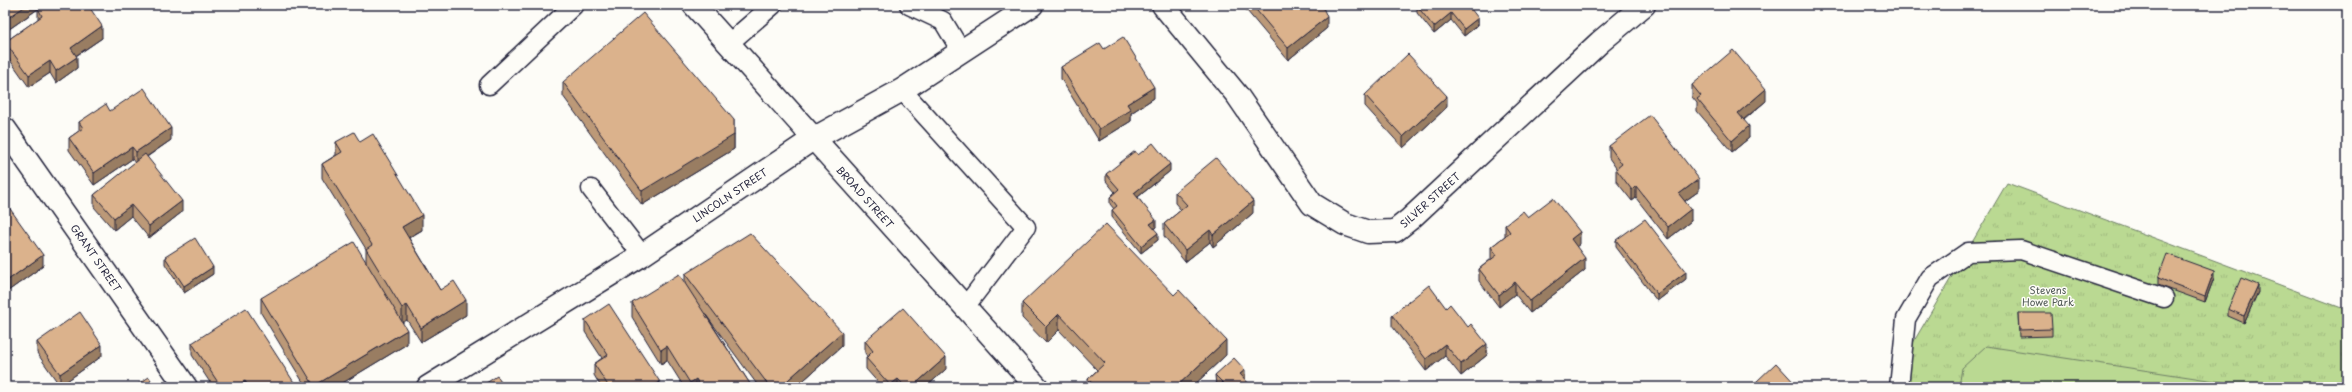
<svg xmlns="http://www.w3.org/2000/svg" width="2352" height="392" font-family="'Playpen Sans',sans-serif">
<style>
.park{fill:url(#park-tufts);stroke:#6e7e66}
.pitch{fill:#bad992;stroke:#6e7e66}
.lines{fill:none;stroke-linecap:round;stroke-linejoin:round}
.lane-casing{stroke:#22223b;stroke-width:21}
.street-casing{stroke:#22223b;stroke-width:25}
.secondary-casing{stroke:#22223b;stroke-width:25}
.primary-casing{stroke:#22223b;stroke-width:25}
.lane{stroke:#fdfcf7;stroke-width:18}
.street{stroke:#fdfcf7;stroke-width:22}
.secondary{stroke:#fdfcf7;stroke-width:22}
.primary{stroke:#fdfcf7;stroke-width:22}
.wall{fill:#bc9978;stroke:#22223b}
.shaded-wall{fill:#997d62;stroke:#22223b}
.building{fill:#dbb28c;stroke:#22223b}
.labels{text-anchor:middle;stroke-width:3;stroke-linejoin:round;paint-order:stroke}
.street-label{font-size:10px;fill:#22223b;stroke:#fdfcf7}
.park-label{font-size:10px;fill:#505955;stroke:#fdfcf7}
</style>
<defs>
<pattern id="park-tufts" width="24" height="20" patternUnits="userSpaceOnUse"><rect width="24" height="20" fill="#bad992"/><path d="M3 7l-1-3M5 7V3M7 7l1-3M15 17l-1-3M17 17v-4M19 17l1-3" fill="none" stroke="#a0ba7f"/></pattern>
</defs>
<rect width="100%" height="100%" fill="#fdfcf7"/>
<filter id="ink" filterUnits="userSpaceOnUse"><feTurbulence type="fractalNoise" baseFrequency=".025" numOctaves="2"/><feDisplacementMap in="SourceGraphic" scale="8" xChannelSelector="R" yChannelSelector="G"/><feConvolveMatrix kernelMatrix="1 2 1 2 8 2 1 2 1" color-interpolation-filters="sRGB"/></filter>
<g filter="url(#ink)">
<polygon class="park" points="2007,183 2347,310 2347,387 1887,387"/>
<polygon class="pitch" points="1986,346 2254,387 1959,387 1962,368"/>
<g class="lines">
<g class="lane-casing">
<g id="lane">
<polyline points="909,5 943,21 961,51"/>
<polyline points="728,44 773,5"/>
<polyline points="489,85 574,5"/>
<polyline points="902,90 1026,227 965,307"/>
<polyline points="591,189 642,255"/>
<polyline points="1899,387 1906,319 1930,278 1968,252 2021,250 2164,298"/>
</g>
</g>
<g class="street-casing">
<g id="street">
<polyline points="1163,5 1237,95 1312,204 1345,224 1368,232 1395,231 1410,219 1600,42 1644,5"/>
<polyline points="5,129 186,387"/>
</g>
</g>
<g class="secondary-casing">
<polyline id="secondary" points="694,5 1037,387"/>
</g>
<g class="primary-casing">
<polyline id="primary" points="428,387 642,255 813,139 902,90 1032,5"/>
</g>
<use href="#lane" class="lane"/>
<use href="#street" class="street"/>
<use href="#secondary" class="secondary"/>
<use href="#primary" class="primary"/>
</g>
<g class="wall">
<polygon points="5,5 88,5 102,38 76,56 77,68 56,83 50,73 29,87 5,53 5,42 38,19 38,9 5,32"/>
<polygon points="1242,5 1322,5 1327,28 1288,60"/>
<polygon points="1417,6 1478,18 1478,25 1464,36 1451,20 1434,34 1417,13"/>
<polygon points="1104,49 1154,98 1131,113 1131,121 1099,141 1061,79 1061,67"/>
<polygon points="563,82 734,134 734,149 642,205 563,96"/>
<polygon points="1692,85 1766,101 1744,120 1749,138 1732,152 1697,111 1697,103 1692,97"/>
<polygon points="1365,95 1447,107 1403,148 1365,106"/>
<polygon points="110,111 171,140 147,157 182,212 149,238 131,216 114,230 94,207 94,195 135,163 132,159 94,185 69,150 69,138 79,131 79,122"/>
<polygon points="336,142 360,142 422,230 409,238 440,290 466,315 421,342 407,320 402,322 407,344 336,387 306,387 261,313 261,298 366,262 366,249 322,178 322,164 336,155"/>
<polygon points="1609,146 1699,191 1685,201 1691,221 1668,239 1636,198 1632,201 1616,181 1616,168 1609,158"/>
<polygon points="1138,155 1170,171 1138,197 1156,227 1154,229 1158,240 1141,253 1112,217 1112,210 1114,209 1110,204 1110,197 1115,192 1106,181 1106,174"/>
<polygon points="1175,192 1253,213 1213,247 1210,242 1185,262 1164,236 1164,224 1181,210 1175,203"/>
<polygon points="5,208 43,266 8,291 5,287"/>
<polygon points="1528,217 1580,244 1576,246 1585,270 1530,313 1515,294 1499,307 1479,281 1479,269 1491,259 1491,247 1505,236 1505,225"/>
<polygon points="1616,240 1686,279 1657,301 1616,247"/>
<polygon points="165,257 213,274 184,293 165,264"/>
<polygon points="685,274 842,346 796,387 759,387 706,315 752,387 684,387 667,360 661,364 632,317 632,303 685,284"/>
<polygon points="2158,278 2214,278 2205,302 2158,285"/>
<polygon points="2258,292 2244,323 2228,316 2228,309"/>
<polygon points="1174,295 1226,355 1192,387 1088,387 1088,379 1097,370 1059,330 1046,343 1022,318 1022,303"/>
<polygon points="1446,308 1487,355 1461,376 1445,356 1426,371 1392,326 1392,315"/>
<polygon points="2018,313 2052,329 2052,336 2019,337"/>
<polygon points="585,320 660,387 601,387 594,375 594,364 602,358 585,332"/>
<polygon points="865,341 946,369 926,387 882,387 866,369 866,358 867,356 865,353"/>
<polygon points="37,342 102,356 60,386 37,353"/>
<polygon points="192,343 297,387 213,387 192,355"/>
<polygon points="1215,375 1245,380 1252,387 1216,387"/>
<polygon points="1756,382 1798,387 1756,387"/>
</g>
<g class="shaded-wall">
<polygon points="27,5 42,5 42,6 5,32 5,20"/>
<polygon points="1451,13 1451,20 1434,34 1434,27"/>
<polygon points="1327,17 1327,28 1288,60 1288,48"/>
<polygon points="1478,18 1478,25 1464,36 1464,29"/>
<polygon points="102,26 102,38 71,59 71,48"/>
<polygon points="77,57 77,68 56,83 56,71"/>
<polygon points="50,61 50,73 29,87 29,75"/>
<polygon points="1154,87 1154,98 1131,113 1131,121 1099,141 1099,129 1127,104"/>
<polygon points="1766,89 1766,101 1738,124 1738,113"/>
<polygon points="1447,96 1447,107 1403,148 1403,137"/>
<polygon points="734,120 734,149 642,205 642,191"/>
<polygon points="1749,126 1749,138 1732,152 1732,141"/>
<polygon points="171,128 171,140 136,164 136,152"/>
<polygon points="132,147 132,159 94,185 94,173"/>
<polygon points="1170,164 1170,171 1134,200 1134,193"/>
<polygon points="1699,179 1699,191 1679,205 1679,194"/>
<polygon points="1636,186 1636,198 1632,201 1632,190"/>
<polygon points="182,201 182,212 149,238 149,226"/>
<polygon points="1253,201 1253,213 1213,247 1213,235"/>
<polygon points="131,205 131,216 114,230 114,218"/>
<polygon points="1691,209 1691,221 1668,239 1668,227"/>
<polygon points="422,215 422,230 402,241 402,227"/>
<polygon points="1156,220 1156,227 1150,231 1150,224"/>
<polygon points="1210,230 1210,242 1185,262 1185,250"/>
<polygon points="1580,232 1580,244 1571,251 1571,239"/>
<polygon points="1158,233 1158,240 1141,253 1141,246"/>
<polygon points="43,255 43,266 8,291 8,280"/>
<polygon points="1585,258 1585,270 1530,313 1530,301"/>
<polygon points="213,267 213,274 184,293 184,286"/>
<polygon points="2214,271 2214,278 2205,302 2205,296"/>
<polygon points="1686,272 1686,279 1657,301 1657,294"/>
<polygon points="1515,282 1515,294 1499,307 1499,295"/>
<polygon points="2258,285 2258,292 2244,323 2244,316"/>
<polygon points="466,300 466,315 421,342 421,328"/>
<polygon points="407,305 407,320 402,323 402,308"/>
<polygon points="1059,314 1059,330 1046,343 1046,327"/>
<polygon points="407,330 407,344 336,387 314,387 314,386"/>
<polygon points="842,332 842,346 796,387 780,387"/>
<polygon points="1226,340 1226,355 1192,387 1176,387"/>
<polygon points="1445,344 1445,356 1426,371 1426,359"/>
<polygon points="1487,344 1487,355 1461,376 1461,364"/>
<polygon points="102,345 102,356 60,386 60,374"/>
<polygon points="667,346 667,360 661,364 661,350"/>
<polygon points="946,357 946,369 926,387 912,387"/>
<polygon points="1245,370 1245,382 1240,374"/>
<polygon points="696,379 696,387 690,387 690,383"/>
<polygon points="898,379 898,387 890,387 890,385"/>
<polygon points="245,381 245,387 236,387"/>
<polygon points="660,382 660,387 652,387"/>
</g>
<g class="building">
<polygon points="5,5 27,5 5,20"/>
<polygon points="42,5 88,5 102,26 71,48 77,57 56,71 50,61 29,75 5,42 42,16 38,8"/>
<polygon points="1252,5 1322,5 1327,17 1288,48"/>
<polygon points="1418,5 1468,5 1478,18 1464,29 1451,13 1434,27 1417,6"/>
<polygon points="643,13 734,120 734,135 642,191 563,82"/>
<polygon points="1123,37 1154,87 1127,104 1131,110 1099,129 1061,67 1100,43 1104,49"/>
<polygon points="1733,50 1766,89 1738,113 1749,126 1732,141 1697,99 1701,96 1692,85"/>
<polygon points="1408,54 1447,96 1403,137 1365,95"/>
<polygon points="144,88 171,128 136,152 132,147 94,173 69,138 83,128 79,122 106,104 110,111"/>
<polygon points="1650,115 1699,179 1679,194 1691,209 1668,227 1636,186 1632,190 1616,169 1622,164 1609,146"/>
<polygon points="354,132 360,142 373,134 422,215 402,227 440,290 454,281 466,300 421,328 407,305 402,308 366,249 372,245 322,164 342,152 336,142"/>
<polygon points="1153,143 1170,164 1134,193 1156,220 1150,224 1158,233 1141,246 1112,210 1117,206 1110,197 1119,189 1106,174 1135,151 1138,155"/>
<polygon points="145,154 182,201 149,226 131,205 114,218 94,195"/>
<polygon points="1216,158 1253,201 1213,235 1210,230 1185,250 1164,224 1187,205 1175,192"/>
<polygon points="1553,198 1580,232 1571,239 1585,258 1530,301 1515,282 1499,295 1479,269 1497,255 1491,247 1510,232 1505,225 1523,211 1528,217"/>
<polygon points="8,206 43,255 8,280 5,276 5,208"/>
<polygon points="1645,219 1686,272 1657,294 1616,240"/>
<polygon points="1106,224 1174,295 1179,290 1226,340 1176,387 1096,387 1088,379 1105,363 1059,314 1046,327 1022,303"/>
<polygon points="750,233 842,332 780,387 770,387 685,274"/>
<polygon points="195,238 213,267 184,286 165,257"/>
<polygon points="354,242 407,330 314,386 261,298"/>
<polygon points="2167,254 2214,271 2205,296 2158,278"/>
<polygon points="679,274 752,387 701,387 696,379 690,383 667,346 661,350 632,303"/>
<polygon points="2241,278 2258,285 2244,316 2228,309"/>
<polygon points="1429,285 1446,308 1450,304 1468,327 1471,324 1487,344 1461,364 1445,344 1426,359 1392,315"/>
<polygon points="609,304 660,382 652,387 609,387 594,364 608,355 585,320"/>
<polygon points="246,308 297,387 249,387 245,381 236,387 221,387 192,343"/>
<polygon points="903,308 946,357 912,387 906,387 898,379 890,385 866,358 873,351 865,341"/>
<polygon points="80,312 102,345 60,374 37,342"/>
<polygon points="2018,313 2051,313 2052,329 2019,330"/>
<polygon points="1234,358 1245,370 1240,374 1252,387 1219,387 1223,383 1215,375"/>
<polygon points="1776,363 1798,387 1760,387 1756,382"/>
<polygon points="497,376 504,387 480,387"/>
<polygon points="149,377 155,387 134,387"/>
<polygon points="1918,383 1940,384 1940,387 1918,387"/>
</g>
</g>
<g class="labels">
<g class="street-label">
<text transform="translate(730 195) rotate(-34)" y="4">LINCOLN STREET</text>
<text transform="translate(865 197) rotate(48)" y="4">BROAD STREET</text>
<text transform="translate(1430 200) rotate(-42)" y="4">SILVER STREET</text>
<text transform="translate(96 258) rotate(55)" y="4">GRANT STREET</text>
</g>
<g class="park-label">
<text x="2048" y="294">Stevens<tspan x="2048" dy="12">Howe Park</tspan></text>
</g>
</g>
<rect width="2352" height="392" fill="none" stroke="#fdfcf7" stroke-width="20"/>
<rect x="10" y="10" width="2332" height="372" fill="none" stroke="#22223b" stroke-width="1.5" filter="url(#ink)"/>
</svg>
